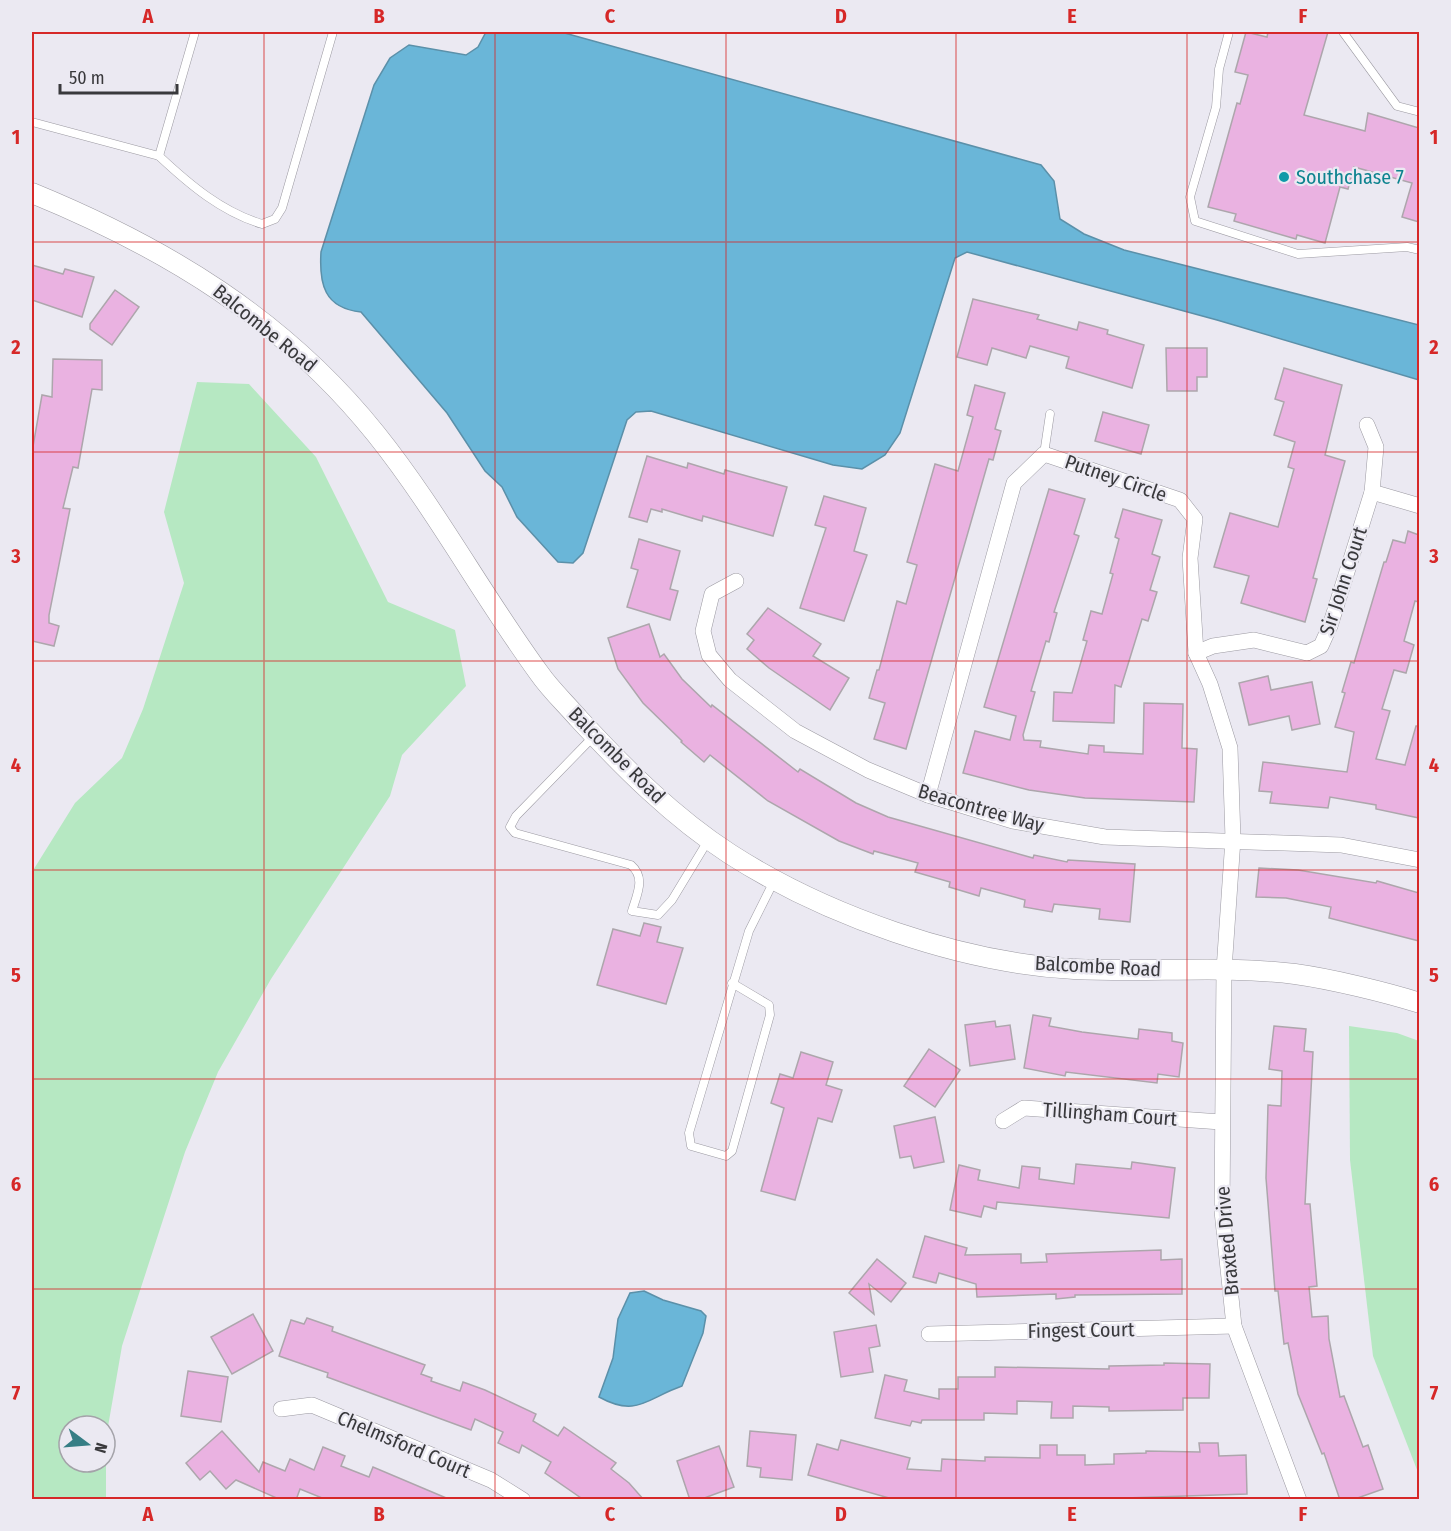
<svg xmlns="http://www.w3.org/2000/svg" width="1451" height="1531" font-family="'Fira Sans Condensed',sans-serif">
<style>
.green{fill:#b6e8c2;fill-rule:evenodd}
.water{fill:#6ab6d8;stroke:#5b90a9;stroke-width:1.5}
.building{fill:#eab2e1;stroke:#ada6ac;stroke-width:1.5}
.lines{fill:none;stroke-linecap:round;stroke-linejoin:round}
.service-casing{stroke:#9c9aa2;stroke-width:9}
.minor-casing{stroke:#9c9aa2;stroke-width:16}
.tertiary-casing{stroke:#9c9aa2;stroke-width:21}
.service{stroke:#fff;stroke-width:8}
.minor{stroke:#fff;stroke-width:15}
.tertiary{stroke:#fff;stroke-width:20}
.grid{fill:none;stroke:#d62828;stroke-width:1.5;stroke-opacity:0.55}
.culture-dot{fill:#0f9aa8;stroke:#ebe9f2;stroke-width:2}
.labels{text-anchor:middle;stroke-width:4.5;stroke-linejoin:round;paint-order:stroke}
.culture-label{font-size:20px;fill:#0d838f;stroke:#ebe9f2;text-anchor:start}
.street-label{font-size:20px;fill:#39393c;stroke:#ebe9f2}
.neatline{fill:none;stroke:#d62828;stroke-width:2}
.grid-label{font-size:20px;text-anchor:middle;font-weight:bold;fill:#d62828}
</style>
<rect width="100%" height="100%" fill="#ebe9f2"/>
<g class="green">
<path d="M197 382 249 384 316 457 388 602 455 630 466 686 402 755 390 796 271 979 218 1072 185 1152 122 1346 106 1438V1499H32V872L75 803 122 758 143 709 184 583 164 512ZM69 1426H105V1462H69Z"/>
<polygon points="1349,1026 1397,1033 1419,1041 1419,1475 1373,1356 1350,1160"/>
</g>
<g class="water">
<path d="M486 32H561L1041 165 1054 181 1060 219 1084 234 1124 250 1419 325V380L1217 320 967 252 955 258 900 433 885 455 862 469 833 465 651 411 636 412 627 420 583 553 573 563 558 562 517 517 502 487 485 471 447 413 361 312C324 308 319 284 321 252L374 85 390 58 409 45 466 55 478 47Z"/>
<path d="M644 1291 663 1300 701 1311 706 1316 703 1333 682 1386C647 1398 637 1418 599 1397L613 1358 618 1319 630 1293Z"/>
</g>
<g class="building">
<polygon points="1246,32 1267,37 1268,32 1328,32 1304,115 1365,131 1368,113 1419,128 1419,222 1402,217 1412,183 1354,167 1348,189 1340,187 1325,243 1297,235 1296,239 1234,221 1236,214 1208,207 1237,103 1240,104 1248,75 1235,72"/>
<polygon points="32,265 63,274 65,269 94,277 82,317 32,300"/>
<polygon points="115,290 139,307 112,345 90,329 90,324"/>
<polygon points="973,299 1039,315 1037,319 1077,330 1079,322 1108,330 1107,334 1144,345 1132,388 1066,368 1069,357 1030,346 1026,358 992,348 987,365 957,357"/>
<polygon points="1166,348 1207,348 1207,377 1197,377 1197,391 1167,391"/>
<polygon points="53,359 102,360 102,390 92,389 78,468 73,467 63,508 70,509 49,615 49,623 59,626 54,646 32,641 32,452 42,395 52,397"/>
<polygon points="1284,368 1342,385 1325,455 1345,461 1313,578 1317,579 1305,622 1241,603 1249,576 1214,567 1230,513 1278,527 1294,469 1288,467 1295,442 1274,435 1284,402 1275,399"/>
<polygon points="975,385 1005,393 995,429 1001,431 993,460 989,459 906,749 874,739 885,703 869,698 877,670 879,670 897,601 906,604 917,565 907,562 935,464 958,471 973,417 967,415"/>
<polygon points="1103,412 1149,425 1141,454 1095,441"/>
<polygon points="647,456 687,468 688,463 724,474 725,470 787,487 773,536 703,516 702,521 662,509 662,512 651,509 647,522 629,517"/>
<polygon points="1049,489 1085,499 1074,534 1079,536 1054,612 1057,613 1049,642 1046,641 1031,691 1035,692 1023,735 1024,740 1041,741 1040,747 1088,754 1089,745 1104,746 1104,752 1143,754 1144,703 1183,704 1182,748 1197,749 1194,802 1085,798 1029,790 963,773 975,731 1010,740 1016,716 984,707"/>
<polygon points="824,496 866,508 854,551 867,555 844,621 800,608 826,528 815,525"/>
<polygon points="1123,509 1162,520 1152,554 1160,557 1150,590 1157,592 1148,621 1142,619 1121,687 1115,685 1114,723 1053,721 1054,692 1072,693 1087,641 1083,640 1091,611 1102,614 1113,574 1110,573 1119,539 1115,537"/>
<polygon points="1408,531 1419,535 1419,602 1415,601 1404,641 1414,645 1406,673 1394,670 1382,709 1390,711 1376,759 1405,765 1416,726 1419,726 1419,818 1376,809 1376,805 1330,797 1328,808 1270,803 1272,792 1259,791 1263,762 1347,772 1354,732 1335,727 1345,693 1342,692 1351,662 1354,663 1384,562 1386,562 1393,540 1405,543"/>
<polygon points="639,539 680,551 670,589 678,591 670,620 627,607 638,570 631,568"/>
<polygon points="768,608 821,644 813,656 849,678 830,710 769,668 747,649 754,640 747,634"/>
<polygon points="649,624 660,657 664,654 682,679 711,707 712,705 798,772 800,769 856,803 888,817 1033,858 1034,855 1067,862 1068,860 1135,864 1130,922 1099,919 1100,909 1054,904 1052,912 1024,907 1025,900 981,888 979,896 949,887 950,882 915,872 918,863 874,851 873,854 839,841 768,801 710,755 704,762 681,742 682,741 643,703 618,669 608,638"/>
<polygon points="1268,676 1271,690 1312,682 1320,724 1292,730 1289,716 1249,725 1239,683"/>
<polygon points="1259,868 1298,870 1376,883 1377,881 1419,893 1419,941 1329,918 1331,907 1286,898 1256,897"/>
<polygon points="644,923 661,927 657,942 683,948 666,1004 597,985 613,929 640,936"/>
<polygon points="1033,1015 1051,1018 1049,1026 1082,1032 1138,1039 1139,1029 1172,1033 1172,1041 1183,1043 1179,1077 1158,1074 1157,1083 1066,1072 1065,1076 1024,1068"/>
<polygon points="995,1021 996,1027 1010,1025 1015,1059 970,1066 965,1025"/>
<polygon points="1274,1026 1306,1029 1304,1051 1313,1052 1305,1204 1310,1204 1317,1286 1309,1287 1312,1317 1328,1316 1329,1339 1340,1397 1344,1396 1363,1447 1368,1445 1383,1489 1352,1500 1340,1500 1324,1453 1322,1454 1298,1394 1288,1343 1284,1344 1278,1291 1275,1291 1266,1178 1268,1105 1281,1106 1282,1071 1269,1069"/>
<polygon points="929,1049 960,1070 935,1107 904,1086"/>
<polygon points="801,1052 833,1062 826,1085 842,1090 832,1122 818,1118 795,1200 761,1191 784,1108 771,1103 780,1074 793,1078"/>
<polygon points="935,1117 944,1162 914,1168 911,1156 900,1158 894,1126"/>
<polygon points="1132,1162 1175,1168 1169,1218 997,1202 996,1209 984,1206 981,1217 950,1210 959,1165 980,1170 978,1180 1019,1188 1022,1166 1040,1168 1039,1179 1074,1184 1076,1164 1131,1169"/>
<polygon points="925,1236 967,1248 965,1255 1021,1254 1021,1263 1047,1262 1046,1254 1161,1250 1161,1260 1182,1259 1182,1294 1075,1295 1075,1297 1056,1299 1056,1294 977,1297 976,1284 939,1273 936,1283 913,1277"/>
<polygon points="877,1259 906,1283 891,1302 869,1284 874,1314 849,1293"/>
<polygon points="253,1314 273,1351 232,1374 211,1337"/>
<polygon points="307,1318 333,1327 332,1331 425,1365 421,1374 432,1378 431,1381 460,1391 463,1382 485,1390 536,1414 533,1421 558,1436 564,1427 616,1463 611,1469 629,1483 644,1500 584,1500 545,1473 551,1462 522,1445 519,1453 498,1443 503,1432 475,1419 471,1430 327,1377 328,1373 279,1356 291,1320 304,1324"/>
<polygon points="876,1325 880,1346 869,1348 873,1372 841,1377 834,1332"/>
<polygon points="1164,1363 1210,1364 1209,1398 1183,1398 1183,1410 1109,1411 1109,1407 1073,1406 1073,1418 1051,1418 1052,1402 1017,1401 1017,1414 984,1413 984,1420 922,1420 921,1423 912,1421 910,1426 875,1418 885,1375 907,1380 904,1391 939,1399 939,1389 958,1389 958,1377 995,1377 995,1367 1109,1369 1109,1366 1164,1365"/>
<polygon points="188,1371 228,1377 221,1422 181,1416"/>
<polygon points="222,1431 259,1472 263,1462 285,1471 290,1459 314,1470 323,1447 345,1456 341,1466 369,1477 373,1467 451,1500 327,1500 300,1489 296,1500 281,1500 236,1480 226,1489 210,1471 200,1480 186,1463"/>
<polygon points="750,1431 796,1435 792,1480 760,1477 761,1468 747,1466"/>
<polygon points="841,1440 910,1458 907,1469 941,1471 942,1459 985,1461 985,1457 1040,1458 1040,1445 1057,1445 1057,1455 1085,1455 1085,1465 1114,1464 1114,1454 1146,1453 1146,1451 1200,1452 1199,1443 1218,1443 1219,1456 1246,1455 1247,1494 1094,1499 896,1500 808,1475 817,1444 838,1450"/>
<polygon points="719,1446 734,1487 699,1500 690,1500 677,1461"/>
</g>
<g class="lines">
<g class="service-casing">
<g id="service">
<polyline points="1229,32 1219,69 1216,107 1190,197 1195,221 1298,254 1407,247 1420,250"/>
<polyline points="1343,32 1397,106 1420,112"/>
<polyline points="32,122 159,156 195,32"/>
<path d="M159 156C190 185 222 212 262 224L275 219 282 208 333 32"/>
<polyline points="1044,454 1050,414"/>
<path d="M593 737 516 816 510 827 515 833 631 865C646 878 637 894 632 911L658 915 672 900 709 839"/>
<polyline points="732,983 769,1005 770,1015 732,1151 726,1156 691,1146 689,1133 749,931 774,881"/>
</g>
</g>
<g class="minor-casing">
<g id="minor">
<polyline points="1372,492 1420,506"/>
<polyline points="736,581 712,594 703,631 709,655 730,680 795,731 868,770 928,795 1013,821 1105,837 1341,845 1420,860"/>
<polyline points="1196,653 1213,646 1254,640 1307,653 1321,646 1330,626 1372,492 1376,447 1367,425"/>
<polyline points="928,795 1014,483 1044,454 1180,500 1195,519 1190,558 1196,653 1210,684 1230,748 1233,839 1224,970 1222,1211 1234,1326 1299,1500"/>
<polyline points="1003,1121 1024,1108 1221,1122"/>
<polyline points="929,1334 1234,1326"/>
<polyline points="281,1409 312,1405 491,1480 523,1500"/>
</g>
</g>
<g class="tertiary-casing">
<path id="tertiary" d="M32 193C166 248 284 319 376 434 436 509 482 595 539 673 550 689 565 703 578 718 624 768 673 817 730 854 825 915 960 963 1074 969 1147 973 1222 965 1295 974 1331 979 1385 992 1420 1003"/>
</g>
<use href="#service" class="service"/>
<use href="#minor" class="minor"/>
<use href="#tertiary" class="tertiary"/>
</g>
<path class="grid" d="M264 32V1500M495 32V1500M726 32V1500M956 32V1500M1187 32V1500M32 242H1420M32 452H1420M32 661H1420M32 870H1420M32 1079H1420M32 1289H1420"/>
<circle class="culture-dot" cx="1284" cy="177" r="6"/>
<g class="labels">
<g class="culture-label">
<text x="1296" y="184">Southchase 7</text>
</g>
<g class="street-label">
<text transform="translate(265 328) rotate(39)" y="7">Balcombe Road</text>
<text transform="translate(1116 478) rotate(19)" y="7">Putney Circle</text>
<text transform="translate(1343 581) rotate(-72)" y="7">Sir John Court</text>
<text transform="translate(617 755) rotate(45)" y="7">Balcombe Road</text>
<text transform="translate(981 808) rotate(16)" y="7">Beacontree Way</text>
<text transform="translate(1098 966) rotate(3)" y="7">Balcombe Road</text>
<text transform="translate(1110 1114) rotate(4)" y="7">Tillingham Court</text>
<text transform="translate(1227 1241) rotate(-95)" y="7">Braxted Drive</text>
<text transform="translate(1081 1330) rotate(-1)" y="7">Fingest Court</text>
<text transform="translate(404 1444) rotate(23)" y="7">Chelmsford Court</text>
</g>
</g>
<rect width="1451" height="1531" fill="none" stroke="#ebe9f2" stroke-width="66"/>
<g transform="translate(87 1444) rotate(106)"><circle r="28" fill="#ebe9f2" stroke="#a4a3a9" stroke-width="1.5"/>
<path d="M0-4.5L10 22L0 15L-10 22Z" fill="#367e85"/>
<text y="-9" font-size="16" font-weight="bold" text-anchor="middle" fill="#39393c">N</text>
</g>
<path d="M60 84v9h117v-9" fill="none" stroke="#39393c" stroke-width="3"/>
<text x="69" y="84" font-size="18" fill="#39393c" stroke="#ebe9f2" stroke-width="4.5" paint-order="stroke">50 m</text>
<rect x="33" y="33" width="1385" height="1465" class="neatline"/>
<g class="grid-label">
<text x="148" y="23">A</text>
<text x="379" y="23">B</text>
<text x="610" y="23">C</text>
<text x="841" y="23">D</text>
<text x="1072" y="23">E</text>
<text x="1303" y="23">F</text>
<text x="16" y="144">1</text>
<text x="1434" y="144">1</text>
<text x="16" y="354">2</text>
<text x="1434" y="354">2</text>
<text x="16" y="563">3</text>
<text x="1434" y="563">3</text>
<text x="16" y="772">4</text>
<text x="1434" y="772">4</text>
<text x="16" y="982">5</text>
<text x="1434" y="982">5</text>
<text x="16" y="1191">6</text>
<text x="1434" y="1191">6</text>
<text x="16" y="1400">7</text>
<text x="1434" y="1400">7</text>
<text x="148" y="1521">A</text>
<text x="379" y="1521">B</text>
<text x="610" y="1521">C</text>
<text x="841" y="1521">D</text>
<text x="1072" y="1521">E</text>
<text x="1303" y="1521">F</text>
</g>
</svg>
